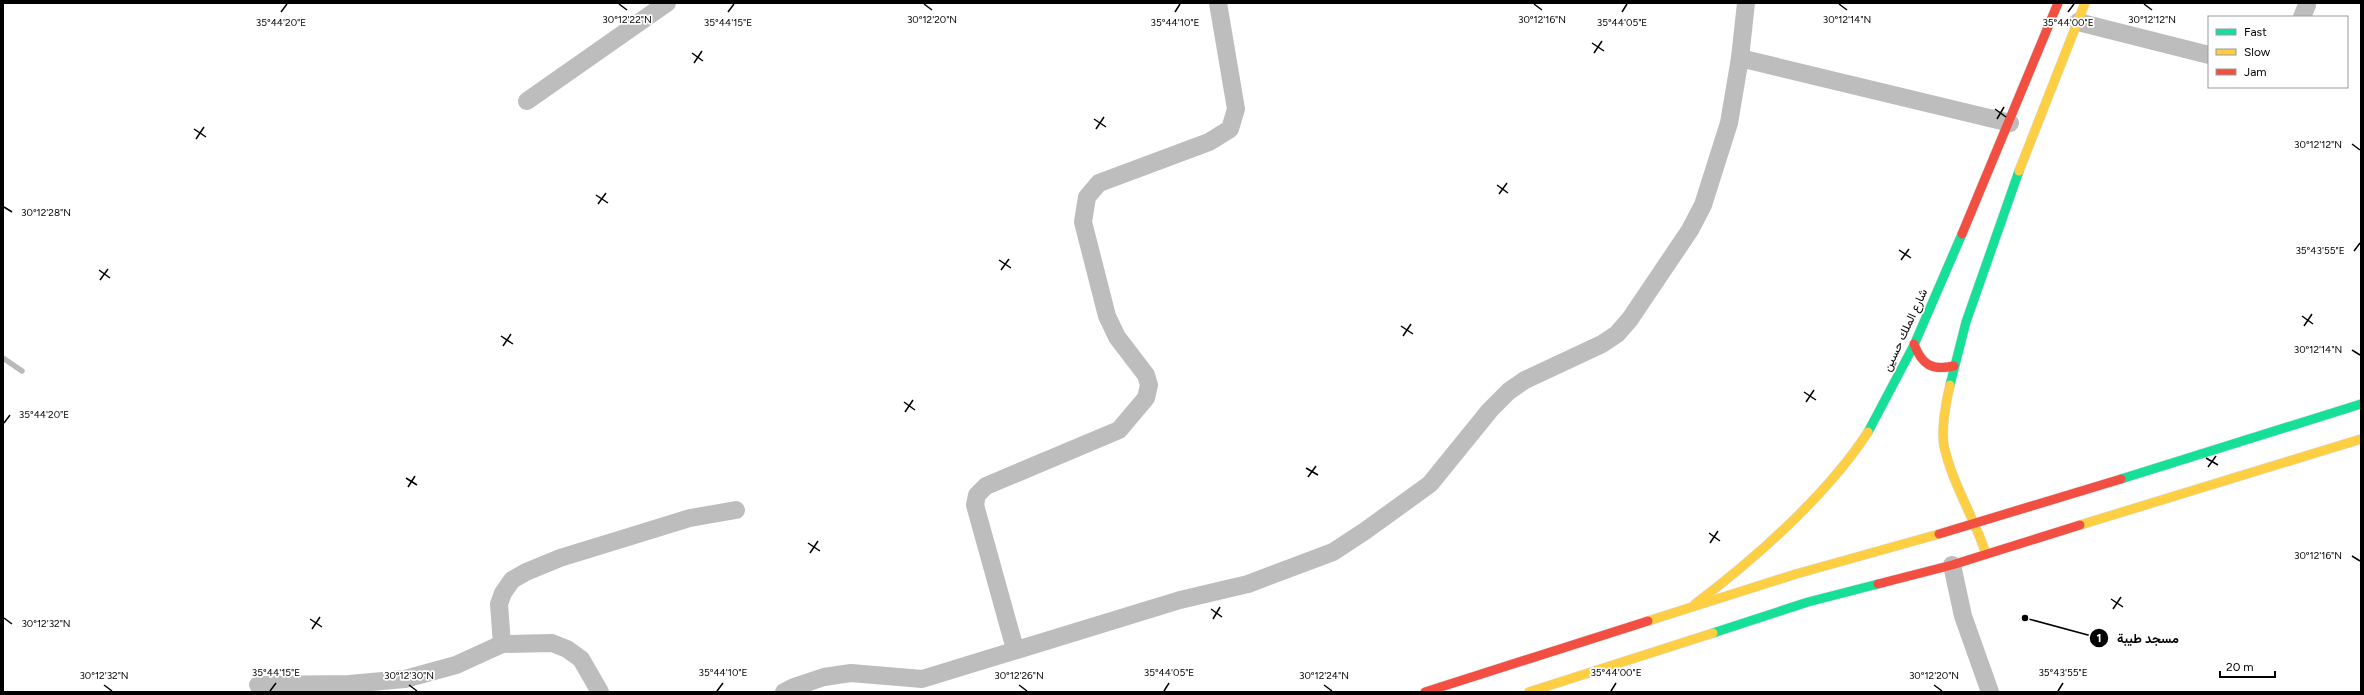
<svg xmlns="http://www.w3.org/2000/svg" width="2364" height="695" font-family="Figtree,Vazirmatn,sans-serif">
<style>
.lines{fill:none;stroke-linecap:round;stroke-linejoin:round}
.stream{stroke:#bababa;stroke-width:5.5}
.fast-casing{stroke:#dbdbdb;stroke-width:10}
.slow-casing{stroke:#dbdbdb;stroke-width:10}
.jam-casing{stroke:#dbdbdb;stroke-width:10}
.street{stroke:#bdbdbd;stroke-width:18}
.fast{stroke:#16e098;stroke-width:9}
.slow{stroke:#ffcf43;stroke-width:9}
.jam{stroke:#f24e42;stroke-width:9}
.ticks{fill:none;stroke:#000;stroke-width:1.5}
.labels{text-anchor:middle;stroke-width:3.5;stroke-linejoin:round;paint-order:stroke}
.street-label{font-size:12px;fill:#000;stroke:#fff}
.ticks-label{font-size:10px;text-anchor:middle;fill:#000;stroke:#fff;stroke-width:3.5;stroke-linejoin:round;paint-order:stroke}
.leader{fill:none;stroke:#000;stroke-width:1.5}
.callout-dot{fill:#000;stroke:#fff;stroke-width:1.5}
.mark-label{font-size:12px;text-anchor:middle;font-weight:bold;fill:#fff}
.callout-label{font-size:13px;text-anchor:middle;font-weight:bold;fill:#000;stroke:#fff;stroke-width:3.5;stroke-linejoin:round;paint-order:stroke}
</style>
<rect width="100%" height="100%" fill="#fff"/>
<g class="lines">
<polyline class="stream" points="3,358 22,371"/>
<g class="fast-casing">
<g id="fast">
<polyline points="1950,385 1966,322 2019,171"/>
<polyline points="1868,432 1914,345 1962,234"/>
<polyline points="2121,479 2361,404"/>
<polyline points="1713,633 1808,602 1878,584"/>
</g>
</g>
<g class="slow-casing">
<g id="slow">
<polyline points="2019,171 2085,3"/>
<path d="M1950 385C1946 401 1941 429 1944 446 1952 483 1974 517 1986 554"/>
<polyline points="2080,525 2361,439"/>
<path d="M1695 604C1755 559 1827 495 1868 432"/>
<polyline points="1648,621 1796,574 1939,534"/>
<polyline points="1529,692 1713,633"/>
</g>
</g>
<g class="jam-casing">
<g id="jam">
<polyline points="1962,234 2058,3"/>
<path d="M1914 344C1922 365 1932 371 1954 366"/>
<polyline points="1939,534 2121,479"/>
<polyline points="1878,584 1952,565 2080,525"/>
<polyline points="1425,692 1648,621"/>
</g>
</g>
<g class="street">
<polyline points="2302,17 2307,5"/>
<polyline points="2078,22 2209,55"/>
<polyline points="1740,58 2010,123"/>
<polyline points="527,101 667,3"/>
<polyline points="1952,565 1963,616 1990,692"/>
<polyline points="502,644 499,604 503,593 512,580 526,572 560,558 690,518 736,510"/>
<polyline points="1015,649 975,505 977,495 986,486 1119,430 1146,398 1149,385 1146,375 1117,337 1107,316 1083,222 1087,197 1099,183 1209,142 1230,129 1236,109 1218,3"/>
<polyline points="258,685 349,684 405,679 456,665 502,644 552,643 567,649 581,659 600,692"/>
<polyline points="784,692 794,687 824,677 851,673 922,679 1180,600 1248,584 1333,552 1365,531 1430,484 1490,410 1509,391 1525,380 1602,344 1617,334 1630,319 1690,230 1703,205 1729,123 1740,58 1746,3"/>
</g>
<use href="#fast" class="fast"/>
<use href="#slow" class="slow"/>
<use href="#jam" class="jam"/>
</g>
<path class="ticks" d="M619 4 627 10M924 4 932 10M1534 4 1542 10M1839 4 1847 10M2144 4 2152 10M281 12 287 4M728 12 734 4M1175 12 1180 4M1622 12 1627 4M2068 12 2074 4M1592 43 1604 51M692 53 703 61M1594 53 1602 41M694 63 702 51M1995 109 2006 117M1094 119 1106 127M1997 119 2004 107M194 129 206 137M1096 129 1104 117M196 139 204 127M2352 144 2360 150M1497 185 1508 193M1499 194 1507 183M596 195 608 203M598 204 606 193M4 207 12 212M1899 250 1911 258M2354 251 2360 243M999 260 1011 268M1901 260 1909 249M99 270 110 278M1001 270 1009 259M100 280 108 269M2302 316 2313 324M1401 326 1413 334M2304 326 2312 314M501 336 513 344M1403 336 1411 324M503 346 511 334M2352 350 2360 355M1804 392 1816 400M904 402 915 410M1806 402 1814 390M905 412 913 400M4 423 10 415M2206 458 2218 465M2208 467 2216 456M1306 468 1318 475M1308 477 1316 466M406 478 417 485M408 487 415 476M1709 533 1720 541M808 543 820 551M1710 543 1718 531M810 553 818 541M2352 556 2360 561M2111 599 2123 607M1211 609 1222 617M2113 609 2121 597M4 618 12 624M310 619 322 627M1213 619 1220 607M312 629 320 617M104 685 112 691M409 685 417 691M1019 685 1027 691M1324 685 1332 691M1934 685 1942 691M270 691 276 683M717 691 723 683M1164 691 1169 683M1611 691 1616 683M2058 691 2063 683"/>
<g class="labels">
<g class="street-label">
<text transform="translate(1905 330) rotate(-65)" y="4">شارع الملك حسين</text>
</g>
</g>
<g class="ticks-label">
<text x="627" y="23">30°12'22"N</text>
<text x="932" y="23">30°12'20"N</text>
<text x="1542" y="23">30°12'16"N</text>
<text x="1847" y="23">30°12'14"N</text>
<text x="2152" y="23">30°12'12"N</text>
<text x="281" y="26">35°44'20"E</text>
<text x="728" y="26">35°44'15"E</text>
<text x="1175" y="26">35°44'10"E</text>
<text x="1622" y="26">35°44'05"E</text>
<text x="2068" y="26">35°44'00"E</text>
<text x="2318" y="148">30°12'12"N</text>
<text x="46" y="216">30°12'28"N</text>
<text x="2320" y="254">35°43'55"E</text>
<text x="2318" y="353">30°12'14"N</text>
<text x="44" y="418">35°44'20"E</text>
<text x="2318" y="559">30°12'16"N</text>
<text x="46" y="627">30°12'32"N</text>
<text x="276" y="676">35°44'15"E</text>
<text x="723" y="676">35°44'10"E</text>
<text x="1169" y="676">35°44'05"E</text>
<text x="1616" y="676">35°44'00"E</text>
<text x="2063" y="676">35°43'55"E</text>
<text x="104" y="679">30°12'32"N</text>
<text x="409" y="679">30°12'30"N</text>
<text x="1019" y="679">30°12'26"N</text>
<text x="1324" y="679">30°12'24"N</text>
<text x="1934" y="679">30°12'20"N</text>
</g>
<path class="leader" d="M2025 618L2099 638"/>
<g class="callout-dot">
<circle cx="2025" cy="618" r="4"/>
<circle cx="2099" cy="638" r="10"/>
</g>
<g class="mark-label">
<text x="2099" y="642">1</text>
</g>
<g class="callout-label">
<text x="2148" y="643">مسجد طيبة</text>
</g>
<rect width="2364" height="695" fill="none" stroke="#000000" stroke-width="8"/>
<rect x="2208" y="16" width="140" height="72" fill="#ffffff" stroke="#999999"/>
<rect x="2216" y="29" width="20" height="6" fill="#16e098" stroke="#999999"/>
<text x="2244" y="36" font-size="12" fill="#000000">Fast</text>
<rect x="2216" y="49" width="20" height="6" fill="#ffcf43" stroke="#999999"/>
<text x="2244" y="56" font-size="12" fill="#000000">Slow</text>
<rect x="2216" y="69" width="20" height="6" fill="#f24e42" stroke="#999999"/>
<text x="2244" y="76" font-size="12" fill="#000000">Jam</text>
<path d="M2220 671v6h55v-6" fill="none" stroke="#000000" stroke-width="2"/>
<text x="2226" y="671" font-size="12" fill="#000000" stroke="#ffffff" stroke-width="3" paint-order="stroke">20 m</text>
</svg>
